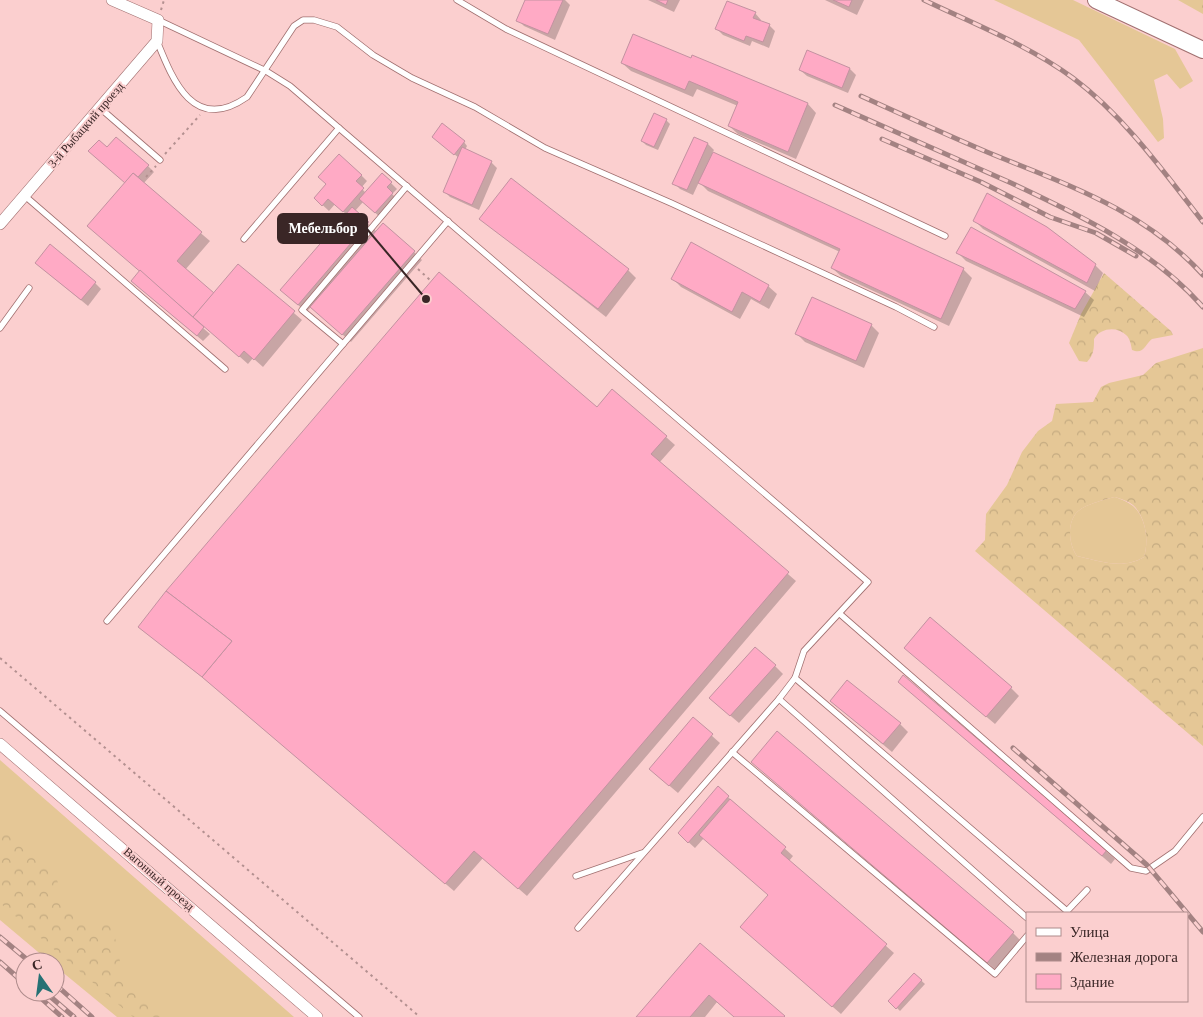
<svg xmlns="http://www.w3.org/2000/svg" width="1203" height="1017" font-family="Georgia,serif">
<style>
.grass{fill:#e5c796}
.forest{fill:url(#forest-crowns);fill-rule:evenodd}
.shadow{fill:#0003}
.building{fill:#ffaac5;stroke:#c392a1}
.lines{fill:none;stroke-linecap:round;stroke-linejoin:round}
.lane-casing{stroke:#a17070;stroke-width:7}
.street-casing{stroke:#a17070;stroke-width:12}
.secondary-casing{stroke:#a17070;stroke-width:18}
.path{stroke:#b39090;stroke-width:2;stroke-dasharray:2.5 4;stroke-linecap:butt}
.lane{stroke:#fff;stroke-width:5.5}
.street{stroke:#fff;stroke-width:11}
.secondary{stroke:#fff;stroke-width:16}
.rail-casing{stroke:#a38282;stroke-width:5}
.rail{stroke:#fbcfcf;stroke-width:3;stroke-dasharray:9;stroke-linecap:butt}
.labels{text-anchor:middle;stroke-width:4;stroke-linejoin:round;paint-order:stroke}
.street-label{font-size:12px;fill:#3a2626;stroke:#fbcfcf}
.leader{fill:none;stroke:#3a2626;stroke-width:2}
.callout-dot{fill:#3a2626;stroke:#fbcfcf;stroke-width:2}
.callout{fill:#3a2626;stroke:#3a2626;stroke-width:2}
.callout-label{font-size:14px;text-anchor:middle;font-weight:bold;fill:#fff}
</style>
<defs>
<pattern id="forest-crowns" width="20" height="18" patternUnits="userSpaceOnUse" patternTransform="scale(1.25)"><rect width="20" height="18" fill="#e5c796"/><path d="M2 6a3 3 0 1 1 6 0M12 15a3 3 0 1 1 6 0" fill="none" stroke="#c5ab81"/></pattern>
</defs>
<rect width="100%" height="100%" fill="#fbcfcf"/>
<g class="grass">
<polygon points="994,0 1073,0 1175,49 1193,81 1180,89 1167,74 1154,80 1163,119 1164,138 1158,142 1079,40"/>
<path d="M1115 497C1121 499 1128 502 1133 506 1146 517 1149 541 1144 557 1122 570 1100 561 1077 556 1068 544 1066 518 1081 509 1086 505 1108 498 1115 497Z"/>
<polygon points="0,760 294,1017 117,1017 55,966 55,962 50,962 0,920"/>
</g>
<g class="forest">
<polygon points="1178,0 1203,0 1203,14"/>
<path d="M1104 273 1171 331 1173 335 1152 339C1145 344 1144 355 1132 350 1131 345 1130 338 1126 335 1117 326 1100 328 1094 339 1094 348 1094 355 1087 362L1079 361 1069 343 1081 314Z"/>
<path d="M1203 348V746L975 551 985 540 986 514 1007 485 1022 452 1038 431 1052 421 1056 404 1093 402 1101 387 1109 383 1143 375 1156 363ZM1115 497C1121 499 1128 501 1133 505 1146 517 1149 541 1144 557 1123 570 1099 561 1077 556 1068 544 1066 518 1081 509 1086 505 1108 498 1115 497Z"/>
<path d="M0 825C16 839 36 852 51 868 62 881 57 902 72 913 83 922 100 919 112 927L119 953 121 972 154 1010 171 1017H133L0 903Z"/>
</g>
<g class="shadow">
<polygon points="527,0 565,0 570,5 555,40 524,26 518,20"/>
<polygon points="648,0 680,0 674,12"/>
<polygon points="825,0 864,0 857,15"/>
<polygon points="755,13 761,20 760,22 769,25 775,31 769,48 752,41 750,46 723,35 717,29"/>
<polygon points="808,52 850,69 856,75 848,93 807,76 800,70"/>
<polygon points="693,57 808,104 816,113 796,159 738,134 729,126 738,106 697,89 693,97 631,71 622,63 691,60"/>
<polygon points="666,120 670,124 658,150 646,145 642,141"/>
<polygon points="695,138 708,144 714,150 712,153 963,269 972,278 949,326 841,276 832,268 840,252 708,191 699,182 693,195 680,189 674,183"/>
<polygon points="437,140 464,142 467,146 465,150 491,162 497,168 479,210 450,197 444,191 459,158"/>
<polygon points="107,149 148,166 154,172 143,184 210,241 185,270 214,294 239,266 302,320 263,367 253,358 248,364 205,326 203,328 210,334 203,341 139,287 141,271 126,183"/>
<polygon points="361,175 367,181 361,188 366,193 391,183 397,189 392,194 398,200 381,218 363,202 355,211 377,232 414,252 422,260 351,342 311,307 306,312 290,298 347,215 335,204 329,211 315,198"/>
<polygon points="481,219 628,270 636,278 606,317"/>
<polygon points="975,221 1095,265 1103,273 1095,291 983,229"/>
<polygon points="692,244 768,286 777,294 769,309 751,299 740,319 681,287 673,279"/>
<polygon points="958,253 1085,292 1094,300 1084,317 966,261"/>
<polygon points="36,263 95,283 101,289 88,306"/>
<polygon points="871,325 879,333 864,368 805,342 797,334"/>
<polygon points="598,408 666,437 675,445 659,463 796,581 527,896 483,858 454,891 212,685 139,627"/>
<polygon points="914,656 1011,688 1019,696 995,724"/>
<polygon points="775,666 783,674 739,723 719,706"/>
<polygon points="903,677 1106,851 1115,859 1111,864 908,690"/>
<polygon points="831,701 900,724 908,732 892,752"/>
<polygon points="693,719 720,743 678,793 659,777"/>
<polygon points="761,770 1013,933 1021,941 996,970"/>
<polygon points="728,797 793,856 789,861 894,953 841,1014 750,935 769,895 704,838 695,848 685,839"/>
<polygon points="700,944 785,1017 734,1017 717,1002 705,1017 638,1017"/>
<polygon points="914,974 925,984 900,1011 890,1001"/>
</g>
<g class="building">
<polygon points="525,0 563,0 548,34 516,21"/>
<polygon points="656,0 668,0 666,5"/>
<polygon points="833,0 852,0 849,7"/>
<polygon points="727,1 756,12 753,18 770,24 763,42 746,36 744,41 715,29"/>
<polygon points="633,34 691,58 692,55 808,103 788,152 728,126 738,102 689,81 685,90 621,63"/>
<polygon points="807,50 850,68 842,88 799,70"/>
<polygon points="654,113 667,119 654,147 641,141"/>
<polygon points="442,123 465,141 454,155 432,137"/>
<polygon points="116,137 149,165 138,177 133,173 125,183 88,151 99,140 107,147"/>
<polygon points="694,137 708,143 687,190 672,184"/>
<polygon points="462,147 492,161 472,205 443,192"/>
<polygon points="713,152 964,268 941,319 831,268 840,249 698,183"/>
<polygon points="339,154 362,175 356,181 364,188 343,212 328,199 322,206 314,198 326,184 318,177"/>
<polygon points="133,173 202,232 177,261 214,293 193,317 87,226"/>
<polygon points="382,173 392,182 387,187 393,193 375,213 359,199"/>
<polygon points="511,178 629,269 598,309 479,219"/>
<polygon points="987,193 1047,227 1096,264 1087,283 973,221"/>
<polygon points="352,207 369,222 298,305 280,290"/>
<polygon points="383,223 415,251 342,335 310,307"/>
<polygon points="971,227 1086,291 1075,309 956,253"/>
<polygon points="691,242 769,285 760,302 742,292 732,312 671,279"/>
<polygon points="50,244 96,282 81,300 35,263"/>
<polygon points="238,264 295,311 254,360 244,351 239,357 193,317"/>
<polygon points="140,270 204,327 197,336 131,281"/>
<polygon points="439,272 597,407 612,389 667,436 651,454 789,572 518,889 474,851 445,884 202,677 232,641 166,591"/>
<polygon points="812,297 872,324 856,361 795,334"/>
<polygon points="166,591 232,641 202,677 138,627"/>
<polygon points="930,617 1012,687 986,717 904,648"/>
<polygon points="755,647 776,665 730,716 709,698"/>
<polygon points="903,675 1107,850 1102,856 898,682"/>
<polygon points="847,680 901,723 883,744 830,701"/>
<polygon points="693,717 713,734 669,786 649,769"/>
<polygon points="777,731 1014,932 987,963 751,762"/>
<polygon points="718,786 729,796 688,843 678,833"/>
<polygon points="730,799 786,847 781,853 887,944 832,1007 740,927 768,895 699,835"/>
<polygon points="700,943 785,1016 784,1017 734,1017 709,995 690,1017 636,1017"/>
<polygon points="914,973 922,980 896,1009 888,1001"/>
</g>
<g class="lines">
<g class="lane-casing">
<g id="lane">
<polyline points="457,0 506,29 945,236"/>
<polyline points="158,20 266,71 290,86 868,582 804,651 795,678 779,699 578,928"/>
<path d="M157 41C173 81 194 134 247 97L294 26 303 20H314L337 27 373 55 412 78 475 107 545 148 671 203 896 307 934 327"/>
<polyline points="100,108 160,160"/>
<polyline points="25,196 225,369"/>
<polyline points="244,239 339,128"/>
<polyline points="0,328 29,288"/>
<polyline points="343,344 302,310 407,186"/>
<polyline points="840,614 1131,868 1146,871 1175,851 1203,817"/>
<polyline points="107,621 448,221"/>
<polyline points="795,678 1067,911 1087,890"/>
<polyline points="779,699 1027,918"/>
<polyline points="0,711 359,1017"/>
<polyline points="732,752 995,974 1027,936"/>
<polyline points="576,876 642,853"/>
</g>
</g>
<g class="street-casing">
<g id="street">
<polyline points="0,224 157,41 158,20 112,0"/>
<polyline points="0,744 317,1017"/>
</g>
</g>
<g class="secondary-casing">
<polyline id="secondary" points="1096,0 1203,50"/>
</g>
<g class="path">
<polyline points="161,10 164,0"/>
<polyline points="165,154 200,115"/>
<polyline points="146,177 156,166"/>
<polyline points="418,269 431,281"/>
<polyline points="0,658 420,1017"/>
</g>
<use href="#lane" class="lane"/>
<use href="#street" class="street"/>
<use href="#secondary" class="secondary"/>
<g class="rail-casing">
<g id="rail">
<path d="M924 0C974 24 1028 45 1073 78 1124 116 1164 172 1203 222"/>
<path d="M861 96C903 115 945 134 987 152 1067 185 1143 209 1203 275"/>
<path d="M835 105C893 131 951 156 1009 182 1079 215 1151 248 1203 307"/>
<polyline points="882,139 981,182 1050,217 1096,233 1136,256"/>
<polyline points="1013,748 1147,865 1203,932"/>
<polyline points="0,937 30,962"/>
<polyline points="0,962 25,984"/>
<polyline points="55,984 92,1017"/>
<polyline points="34,992 62,1017"/>
<polyline points="45,992 74,1017"/>
</g>
</g>
<use href="#rail" class="rail"/>
</g>
<g class="labels">
<g class="street-label">
<text transform="translate(86 125) rotate(-49)" y="4">3-й Рыбацкий проезд</text>
<text transform="translate(159 879) rotate(41)" y="4">Вагонный проезд</text>
</g>
</g>
<path class="leader" d="M426 299L367 229"/>
<circle class="callout-dot" cx="426" cy="299" r="5"/>
<rect class="callout" x="278" y="214" width="89" height="29" rx="5"/>
<g class="callout-label">
<text x="323" y="233">Мебельбор</text>
</g>
<rect x="1026" y="912" width="162" height="90" fill="#fbcfcf" stroke="#ae8b8b"/>
<rect x="1036" y="928" width="25" height="8" fill="#ffffff" stroke="#ae8b8b"/>
<text x="1070" y="937" font-size="15" fill="#3a2626">Улица</text>
<rect x="1036" y="953" width="25" height="8" fill="#a38282" stroke="#ae8b8b"/>
<text x="1070" y="962" font-size="15" fill="#3a2626">Железная дорога</text>
<rect x="1036" y="974" width="25" height="15" fill="#ffaac5" stroke="#ae8b8b"/>
<text x="1070" y="987" font-size="15" fill="#3a2626">Здание</text>
<g transform="translate(40 977) rotate(346)"><circle r="24" fill="#fbcfcf" stroke="#ae8b8b"/>
<path d="M0-4L9 19L0 12L-9 19Z" fill="#267174"/>
<text y="-8" font-size="14" font-weight="bold" text-anchor="middle" fill="#3a2626">С</text>
</g>
</svg>
